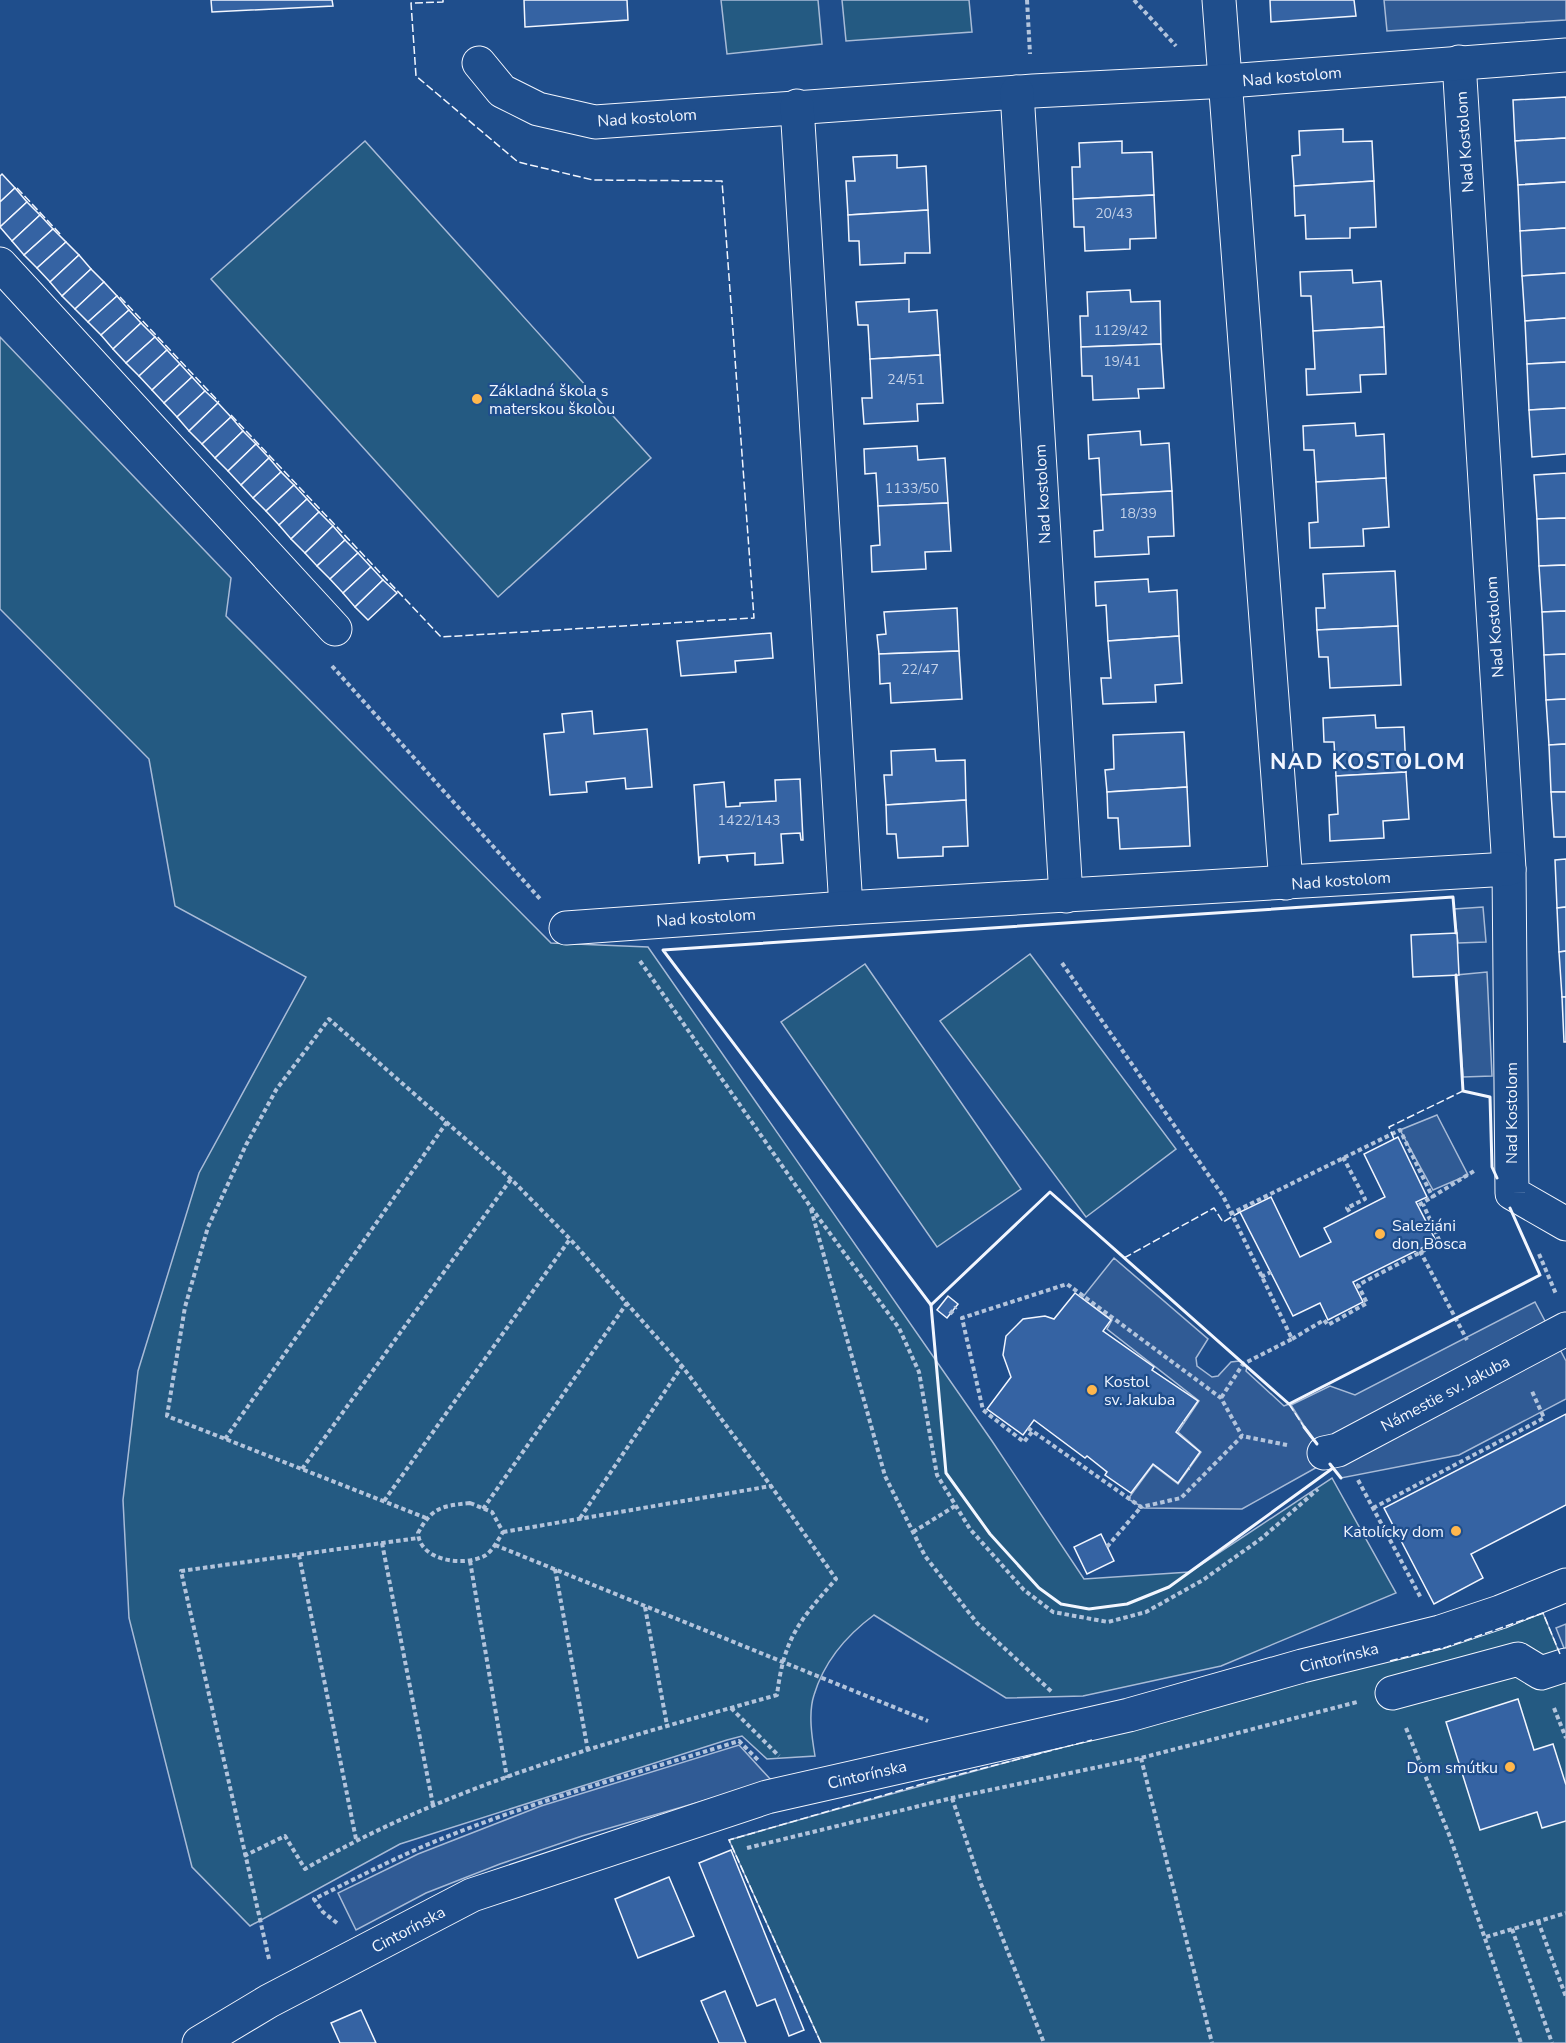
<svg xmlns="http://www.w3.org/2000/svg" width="1566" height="2043" font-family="'Nunito Sans',sans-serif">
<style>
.green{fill:#245a82;stroke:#a8bbd7;stroke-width:1.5}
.parking{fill:#305b95;stroke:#a8bbd7;stroke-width:1.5}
.building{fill:#3563a3;stroke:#f2f6ff;stroke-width:1.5}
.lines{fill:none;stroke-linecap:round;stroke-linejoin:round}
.minor-casing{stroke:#f2f6ff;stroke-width:35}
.path{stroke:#b3c4dc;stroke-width:4;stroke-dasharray:4.5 3;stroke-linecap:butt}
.minor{stroke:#1f4e8c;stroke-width:33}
.fence{stroke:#f2f6ff;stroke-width:1.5;stroke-dasharray:8 3;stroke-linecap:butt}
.wall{stroke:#f2f6ff;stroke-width:3}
.poi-dot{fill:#ffb74d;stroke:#1f4e8c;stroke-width:2}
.labels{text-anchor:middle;stroke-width:4.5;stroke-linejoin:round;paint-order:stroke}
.number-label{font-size:14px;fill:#c3d1e8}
.street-label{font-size:16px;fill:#f2f6ff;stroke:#1f4e8c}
.poi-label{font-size:16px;fill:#f2f6ff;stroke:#1f4e8c;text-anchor:start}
.district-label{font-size:22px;font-weight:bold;letter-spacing:1.5px;fill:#f2f6ff;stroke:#1f4e8c}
</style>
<rect width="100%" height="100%" fill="#1f4e8c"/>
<g class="green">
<polygon points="721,0 818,0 822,44 727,54"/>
<polygon points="842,0 969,0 972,32 846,41"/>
<polygon points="365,141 651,458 498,597 211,279"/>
<path d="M0 337 231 578 226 616 551 943 648 947 992 1441 1084 1579 1190 1572 1332 1478 1396 1593 1221 1666 1083 1696 1006 1698 874 1615C847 1635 824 1662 814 1695 808 1713 812 1738 815 1756L767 1759 742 1736 727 1740 400 1844 250 1926 192 1867 129 1618 123 1500 138 1371 199 1173 306 977 175 906 149 759 0 609Z"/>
<polygon points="1030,954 1176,1149 1086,1217 940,1021"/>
<polygon points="865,964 1021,1189 937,1247 781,1022"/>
<path d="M1543 1613 1566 1669V2043H821L729 1840C904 1789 1079 1743 1255 1695 1352 1668 1449 1650 1543 1613Z"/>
</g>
<g class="parking">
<polygon points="1384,0 1566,0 1566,20 1387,31"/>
<polygon points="1483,907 1486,942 1458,943 1454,909"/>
<polygon points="1487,972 1492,1076 1463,1077 1456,975"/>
<polygon points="1437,1115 1468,1175 1433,1190 1400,1130"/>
<polygon points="1114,1258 1208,1339 1196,1358 1197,1366 1212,1377 1218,1376 1231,1362 1239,1361 1247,1367 1246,1371 1284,1406 1289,1404 1311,1437 1291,1405 1330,1386 1355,1395 1535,1302 1566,1361 1566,1399 1459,1455 1341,1478 1328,1461 1242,1509 1144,1508 1128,1499 1153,1465 1178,1484 1201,1452 1178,1432 1199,1401 1107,1329 1112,1320 1082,1298"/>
<polygon points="1566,1624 1566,1653 1556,1628"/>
<polygon points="739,1745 772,1781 582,1836 500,1864 426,1893 356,1930 338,1893 418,1854 541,1806"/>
</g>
<g class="building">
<polygon points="211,0 332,0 333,6 212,12"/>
<polygon points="524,0 627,0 628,20 525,27"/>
<polygon points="1270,0 1354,0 1356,16 1271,22"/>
<polygon points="1566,97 1566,138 1515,141 1513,100"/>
<polygon points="1343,129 1343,142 1372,141 1374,181 1294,186 1292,156 1300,155 1299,131"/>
<polygon points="1566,138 1566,182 1518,185 1515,141"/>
<polygon points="1122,141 1122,153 1152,152 1154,195 1073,199 1072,167 1080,167 1079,143"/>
<polygon points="897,155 897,168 926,166 928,210 848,215 846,181 855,181 853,157"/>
<polygon points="2,174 15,188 0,202 0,176"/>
<polygon points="1374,181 1376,227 1350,228 1350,238 1306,239 1305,215 1295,216 1294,186"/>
<polygon points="1566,182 1566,228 1520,231 1518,185"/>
<polygon points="15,188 27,202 0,227 0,202"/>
<polygon points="1154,195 1156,238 1130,239 1130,249 1085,251 1084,227 1074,227 1073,199"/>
<polygon points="27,202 40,215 12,241 0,227"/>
<polygon points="928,210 930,253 905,253 905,263 860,265 859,241 849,241 848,215"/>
<polygon points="40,215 53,229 24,255 12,241"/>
<polygon points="1566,228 1566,273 1522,276 1520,231"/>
<polygon points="53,229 66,242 37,268 24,255"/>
<polygon points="66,242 79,255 50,282 37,268"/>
<polygon points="79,255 91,269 62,296 50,282"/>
<polygon points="91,269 104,282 75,309 62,296"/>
<polygon points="1352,270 1353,283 1381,281 1384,327 1313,331 1311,296 1301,296 1300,272"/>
<polygon points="1566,273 1566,318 1525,321 1522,276"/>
<polygon points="104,282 117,296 88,322 75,309"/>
<polygon points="1130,290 1131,302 1160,301 1161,344 1081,347 1080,316 1088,316 1087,292"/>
<polygon points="117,296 129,310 101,335 88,322"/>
<polygon points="909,299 909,312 937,310 940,355 870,359 868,325 858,325 856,302"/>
<polygon points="129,310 141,323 113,349 101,335"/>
<polygon points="1566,318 1566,362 1527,364 1525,321"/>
<polygon points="141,323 155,337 126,363 113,349"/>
<polygon points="1384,327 1386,374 1360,375 1361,392 1307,395 1306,369 1315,369 1313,331"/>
<polygon points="155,337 167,350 139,376 126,363"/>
<polygon points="1161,344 1164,388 1138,389 1139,398 1093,400 1092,376 1082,376 1081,347"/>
<polygon points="167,350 180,364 152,390 139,376"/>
<polygon points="940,355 943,403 917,404 918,421 864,424 862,398 872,398 870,359"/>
<polygon points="1566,362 1566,408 1529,410 1527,364"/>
<polygon points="180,364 192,377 164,403 152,390"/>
<polygon points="192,377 205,391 177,417 164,403"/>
<polygon points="205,391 218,403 189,431 177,417"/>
<polygon points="218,403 231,417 202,444 189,431"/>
<polygon points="1566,408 1566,454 1532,457 1529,410"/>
<polygon points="231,417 243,431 215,458 202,444"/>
<polygon points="1355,423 1356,436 1384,434 1386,478 1316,482 1314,450 1304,450 1303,426"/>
<polygon points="243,431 256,444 228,471 215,458"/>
<polygon points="1140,431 1141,445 1169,443 1172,491 1101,495 1099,458 1089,459 1088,435"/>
<polygon points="256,444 269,458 241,485 228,471"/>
<polygon points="917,446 918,460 945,458 948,503 878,506 876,473 865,474 864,449"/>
<polygon points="269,458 281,472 253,498 241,485"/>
<polygon points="281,472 294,485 266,511 253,498"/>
<polygon points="1566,473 1566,518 1537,519 1534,475"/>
<polygon points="1386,478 1389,527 1363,529 1364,546 1310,548 1309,523 1318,522 1316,482"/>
<polygon points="294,485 307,499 279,525 266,511"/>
<polygon points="1172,491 1174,536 1148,537 1149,554 1095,557 1094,531 1103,530 1101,495"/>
<polygon points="307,499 319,512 291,539 279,525"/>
<polygon points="948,503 951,551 925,552 926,569 872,572 871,546 880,545 878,506"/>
<polygon points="319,512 333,526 305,553 291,539"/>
<polygon points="1566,518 1566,565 1539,566 1537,519"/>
<polygon points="333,526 345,540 317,566 305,553"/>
<polygon points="345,540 358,553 330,579 317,566"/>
<polygon points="358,553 371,567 343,593 330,579"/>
<polygon points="1566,565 1566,611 1542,612 1539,566"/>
<polygon points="371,567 383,580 355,607 343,593"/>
<polygon points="1395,571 1398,626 1317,630 1316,608 1325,608 1323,574"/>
<polygon points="1148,579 1149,592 1177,590 1179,636 1108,641 1106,605 1096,606 1095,582"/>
<polygon points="383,580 397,593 368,620 355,607"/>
<polygon points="957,608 959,651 879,654 877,635 886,634 884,612"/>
<polygon points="1566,611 1566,654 1544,655 1542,612"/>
<polygon points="1398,626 1401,685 1330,688 1328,657 1319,657 1317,630"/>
<polygon points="771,633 773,658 735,661 736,672 681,676 677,641"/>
<polygon points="1179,636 1182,683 1155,685 1156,702 1103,704 1101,678 1111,678 1108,641"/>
<polygon points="959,651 962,699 891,703 890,683 880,684 879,654"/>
<polygon points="1566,654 1566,699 1546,700 1544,655"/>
<polygon points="1566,699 1566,744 1549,745 1546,700"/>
<polygon points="592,711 594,734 647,729 652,787 626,789 625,778 586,782 587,792 550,795 544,734 564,732 562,714"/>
<polygon points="1375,715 1376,728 1404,727 1406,772 1336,776 1334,742 1324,742 1323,718"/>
<polygon points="1184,732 1187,787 1107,792 1105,770 1114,769 1113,735"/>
<polygon points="1566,744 1566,792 1551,792 1549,745"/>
<polygon points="935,749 936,761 965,760 966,800 886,805 884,775 892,775 891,751"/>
<polygon points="1406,772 1409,819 1383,821 1384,838 1330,841 1329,815 1338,814 1336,776"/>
<polygon points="800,779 803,840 801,840 800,833 781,834 783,863 755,865 755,853 727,855 728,862 726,855 700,857 699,864 694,785 724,782 726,807 740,806 740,803 776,801 775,780"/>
<polygon points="1187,787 1190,846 1120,849 1118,818 1108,818 1107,792"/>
<polygon points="1551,792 1566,792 1566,837 1554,837"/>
<polygon points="966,800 968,846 943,847 943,856 898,858 896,834 887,834 886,805"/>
<polygon points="1566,859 1566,907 1557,908 1555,860"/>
<polygon points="1566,907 1566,951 1559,952 1557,908"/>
<polygon points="1457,933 1459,975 1413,977 1411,935"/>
<polygon points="1566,951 1566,997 1562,997 1559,952"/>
<polygon points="1562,997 1566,997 1566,1042 1564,1042"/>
<polygon points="1398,1137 1427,1197 1416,1202 1436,1241 1353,1282 1363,1302 1328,1320 1320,1303 1293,1316 1240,1212 1271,1197 1300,1257 1331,1242 1324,1228 1385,1197 1364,1154"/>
<polygon points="1075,1293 1111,1320 1103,1331 1154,1367 1152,1370 1198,1401 1176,1432 1200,1452 1178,1483 1153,1464 1131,1493 1105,1475 1107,1472 1087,1456 1085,1458 1034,1420 1023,1435 987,1409 1011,1377 1003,1355 1006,1336 1023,1319 1045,1316 1054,1319"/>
<polygon points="948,1296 958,1304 947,1318 937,1310"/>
<polygon points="1566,1414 1566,1505 1471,1554 1483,1578 1434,1604 1384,1508"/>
<polygon points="1101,1534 1114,1561 1087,1574 1074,1547"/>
<polygon points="1518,1699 1534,1750 1553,1744 1566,1785 1566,1821 1542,1828 1537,1812 1480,1830 1446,1722"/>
<polygon points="731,1850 804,2030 789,2036 775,1999 757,2006 699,1863"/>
<polygon points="669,1877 694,1936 638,1958 615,1899"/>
<polygon points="725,1991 746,2043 719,2043 701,2001"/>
<polygon points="361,2010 376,2043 340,2043 331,2023"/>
</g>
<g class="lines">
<g class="minor-casing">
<g id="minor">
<polyline points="1219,0 1286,883"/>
<polyline points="1459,62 1509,869 1512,1193 1566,1224"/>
<polyline points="479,63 502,91 538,109 595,122 1033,91 1228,81 1566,55"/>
<polyline points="1017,92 1066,896"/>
<polyline points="797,106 846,908"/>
<polyline points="0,264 335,629"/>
<polyline points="566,928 846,908 1509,869"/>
<polyline points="1324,1453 1338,1450 1566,1329"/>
<polyline points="1392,1693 1518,1659 1541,1673 1566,1665"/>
<polyline points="199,2043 269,2001 472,1895 767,1797 1129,1715 1302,1666 1440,1632 1500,1612 1566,1585"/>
</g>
</g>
<g class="path">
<polyline points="1027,0 1030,54"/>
<polyline points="1134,0 1176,46"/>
<polyline points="332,666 541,900"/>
<polyline points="640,961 810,1206 899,1328 919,1372 937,1475 970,1529 1024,1590 1053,1612 1108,1622 1146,1612 1203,1580 1262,1538 1318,1489"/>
<polyline points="1062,963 1223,1196 1292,1339 1243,1364 1221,1398"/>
<polyline points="1343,1157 1365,1199 1347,1208 1351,1214"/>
<polyline points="1419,1205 1474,1171"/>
<polyline points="811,1209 885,1476 925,1556 977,1623 1052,1692"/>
<polyline points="1230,1214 1400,1130 1433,1198"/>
<polyline points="1420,1251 1467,1340"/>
<polyline points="1539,1254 1556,1294"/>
<polyline points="1261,1277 1271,1272"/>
<polyline points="950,1314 956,1307"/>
<polyline points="1292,1339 1324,1320 1328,1325 1367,1303 1358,1285 1440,1242 1423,1204"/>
<polyline points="1183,1422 1184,1422"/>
<polyline points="1028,1428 1141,1507 1181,1498 1242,1436 1287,1445"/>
<polyline points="1032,1432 1024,1442 983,1410 962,1318 1067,1284 1221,1398 1242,1436"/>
<polyline points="225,1439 447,1122"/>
<polyline points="1189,1468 1190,1468"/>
<polyline points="302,1469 511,1179"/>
<polyline points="1358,1480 1421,1598"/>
<polyline points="384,1501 570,1239"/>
<path d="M470 1503 492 1512 503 1532C498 1540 493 1550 486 1555 466 1567 420 1562 418 1533 432 1507 442 1506 470 1503Z"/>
<polyline points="1373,1508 1544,1418 1531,1389"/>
<polyline points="483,1509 627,1303"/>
<polyline points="580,1518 682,1366"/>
<polyline points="503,1532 771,1486"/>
<polyline points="913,1532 955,1506"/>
<polyline points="382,1543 433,1805"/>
<polyline points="495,1545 928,1721"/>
<polyline points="1107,1547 1141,1507"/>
<polyline points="299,1555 356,1839"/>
<polyline points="470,1561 507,1778"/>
<polyline points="555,1569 588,1751"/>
<polyline points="645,1607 667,1725"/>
<polyline points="731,1708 779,1756"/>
<polyline points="1554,1708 1566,1738"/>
<polyline points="1406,1728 1450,1837 1521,2043"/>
<polyline points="1141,1758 1212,2043"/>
<polyline points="952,1798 981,1884 1044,2043"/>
<polyline points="747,1848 952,1798 1141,1758 1357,1702"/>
<path d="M244 1856 285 1836 305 1869C450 1784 616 1740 777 1695 784 1638 799 1621 836 1579L771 1486 682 1366 570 1239 511 1179 329 1019 276 1090 246 1145 208 1227 185 1307 167 1416 426 1518"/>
<polyline points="1538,1921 1566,1997"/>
<path d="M337 1923 323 1912 314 1899C351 1881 387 1862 424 1846 526 1803 634 1774 739 1741L758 1760"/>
<polyline points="1512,1929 1552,2043"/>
<polyline points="1486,1937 1566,1913"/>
<polyline points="269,1959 181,1571 418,1538"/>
</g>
<use href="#minor" class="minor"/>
<g class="fence">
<polyline points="17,188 62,236"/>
<polyline points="120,297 219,402"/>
<polyline points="231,415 441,637 754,618 722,181 593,180 518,162 416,76 411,3 443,2 443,0"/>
<polyline points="1394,1139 1389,1127 1463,1091"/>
<polyline points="1124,1258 1214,1208 1223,1222 1240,1212"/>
<polyline points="1289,1404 1304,1427"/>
<polyline points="1390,1661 1447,1647 1543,1613 1560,1654"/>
<polyline points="821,2043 729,1840 926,1783 1092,1740"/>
</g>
<g class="wall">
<polyline points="1456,933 1453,897 663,950 931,1305 1050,1192 1289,1404 1540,1275 1510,1208"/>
<polyline points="1456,975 1463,1091 1490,1097 1492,1167 1497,1178"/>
<polyline points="931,1305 946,1473 990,1534 1039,1588 1061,1604 1089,1609 1127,1604 1169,1587 1333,1468 1330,1464"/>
<polyline points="1304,1427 1317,1444"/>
<polyline points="1333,1468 1341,1478"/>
</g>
</g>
<g class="poi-dot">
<circle cx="477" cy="399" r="6"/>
<circle cx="1380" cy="1234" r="6"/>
<circle cx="1092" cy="1390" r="6"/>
<circle cx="1456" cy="1531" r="6"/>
<circle cx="1510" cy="1767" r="6"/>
</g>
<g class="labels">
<g class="number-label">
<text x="1114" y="218">20/43</text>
<text x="1121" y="335">1129/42</text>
<text x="1122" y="366">19/41</text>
<text x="906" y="384">24/51</text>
<text x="912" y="493">1133/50</text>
<text x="1138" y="518">18/39</text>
<text x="920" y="674">22/47</text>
<text x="749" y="825">1422/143</text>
</g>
<g class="street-label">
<text transform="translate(1292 76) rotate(-5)" y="6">Nad kostolom</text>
<text transform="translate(647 117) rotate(-4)" y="6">Nad kostolom</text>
<text transform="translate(1464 142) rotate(-94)" y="6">Nad Kostolom</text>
<text transform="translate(1042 494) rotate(-93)" y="6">Nad kostolom</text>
<text transform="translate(1494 627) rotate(-94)" y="6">Nad Kostolom</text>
<text transform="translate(1341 880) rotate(-4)" y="6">Nad kostolom</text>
<text transform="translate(706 917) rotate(-4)" y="6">Nad kostolom</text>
<text transform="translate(1511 1113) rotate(-90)" y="6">Nad Kostolom</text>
<text transform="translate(1445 1393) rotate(-28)" y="6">Námestie sv. Jakuba</text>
<text transform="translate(1339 1657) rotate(-14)" y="6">Cintorínska</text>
<text transform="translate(867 1774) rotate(-13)" y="6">Cintorínska</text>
<text transform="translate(408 1929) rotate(-28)" y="6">Cintorínska</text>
</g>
<g class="poi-label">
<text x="489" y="396">Základná škola s<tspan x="489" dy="18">materskou školou</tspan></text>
<text x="1392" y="1231">Saleziáni<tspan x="1392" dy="18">don Bosca</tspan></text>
<text x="1104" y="1387">Kostol<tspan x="1104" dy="18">sv. Jakuba</tspan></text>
<text x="1444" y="1537" text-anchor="end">Katolícky dom</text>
<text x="1498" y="1773" text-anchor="end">Dom smútku</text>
</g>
<g class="district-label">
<text x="1368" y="769">NAD KOSTOLOM</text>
</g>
</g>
</svg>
